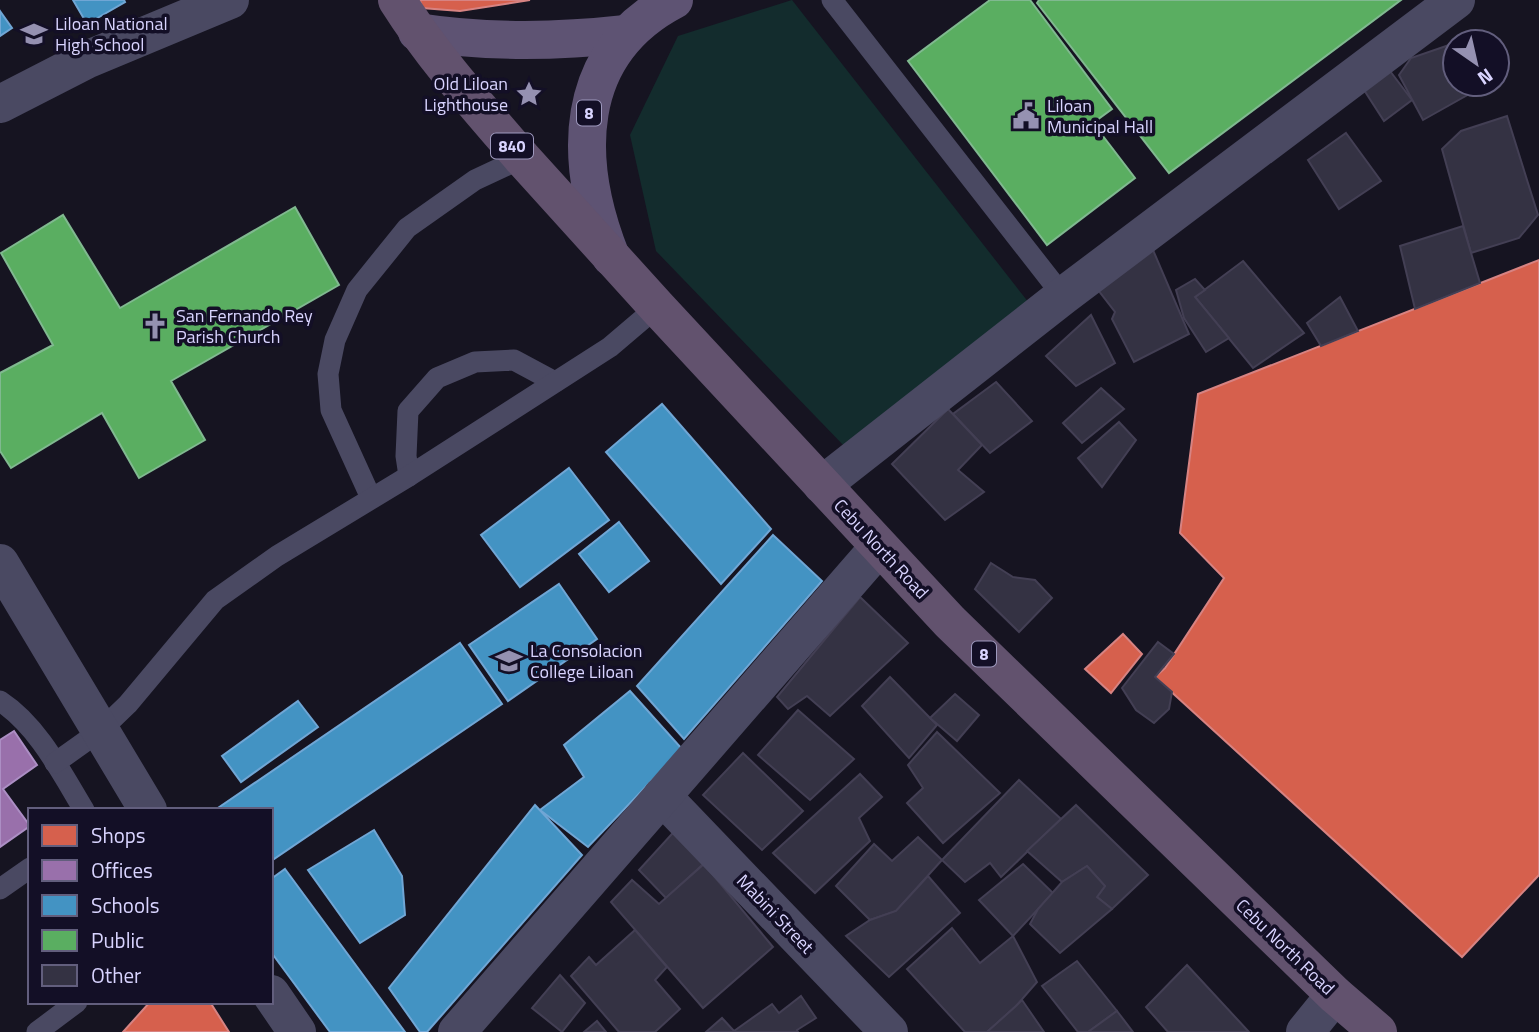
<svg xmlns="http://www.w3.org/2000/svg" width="1539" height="1032" font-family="'Titillium Web',sans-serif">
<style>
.green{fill:#132c2d}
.shops{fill:#d6604d;stroke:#d78382;stroke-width:2}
.offices{fill:#9970ab;stroke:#ac8ec4;stroke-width:2}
.schools{fill:#4393c3;stroke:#70a6d5;stroke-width:2}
.public{fill:#5aae61;stroke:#80b990;stroke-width:2}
.building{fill:#343243;stroke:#433f54;stroke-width:2}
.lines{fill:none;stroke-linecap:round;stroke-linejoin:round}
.service{stroke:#4a4962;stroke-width:21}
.minor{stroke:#4a4962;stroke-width:38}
.tertiary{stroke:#4a4962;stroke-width:38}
.primary{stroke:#5e5373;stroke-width:38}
.trunk{stroke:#62526e;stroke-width:38}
.labels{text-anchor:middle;stroke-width:7;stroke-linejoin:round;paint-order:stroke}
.shield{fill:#130f26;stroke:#9e99be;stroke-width:2}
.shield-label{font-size:16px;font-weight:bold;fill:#d9d4ff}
.poi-label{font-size:18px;fill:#d9d4ff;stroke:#130f26;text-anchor:start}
.street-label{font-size:18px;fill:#d9d4ff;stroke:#130f26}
</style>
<rect width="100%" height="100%" fill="#161421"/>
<polygon class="green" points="792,0 1029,303 847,449 656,251 630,135 678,36"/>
<g class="shops">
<polygon points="420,0 530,0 460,11 422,8"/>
<polygon points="1539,260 1539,875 1462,957 1155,677 1165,668 1224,578 1180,533 1198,394"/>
<polygon points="1123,634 1142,654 1111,693 1085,669"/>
<polygon points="150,1002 210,1002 229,1032 123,1032"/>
</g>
<polygon class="offices" points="14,731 37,765 3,789 30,826 0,847 0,740"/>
<g class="schools">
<polygon points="73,0 124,0 125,2 87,24"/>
<polygon points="0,11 12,28 0,36"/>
<polygon points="662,404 771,529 721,584 606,452"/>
<polygon points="569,468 609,520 520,587 481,535"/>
<polygon points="619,522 649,561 609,592 579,554"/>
<polygon points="773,535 822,581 684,739 637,686"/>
<polygon points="559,584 597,639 508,701 469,645"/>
<polygon points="460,643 502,704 271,861 271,810 215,810"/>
<polygon points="630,691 682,749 588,847 540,810 584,777 564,745"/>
<polygon points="298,701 318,727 241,782 222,756"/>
<polygon points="535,805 582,855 427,1032 420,1032 389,988"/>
<polygon points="374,830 402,876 405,915 360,943 308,870"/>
<polygon points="285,869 405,1032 330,1032 271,952 271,879"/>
</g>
<g class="public">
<polygon points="990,0 1030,0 1112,109 1093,123 1135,178 1047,245 908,61"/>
<polygon points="1039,0 1401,0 1169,173 1037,3"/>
<polygon points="295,207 339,285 171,381 205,440 139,478 102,413 11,468 0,451 0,373 53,345 1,253 63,215 120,308"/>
</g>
<g class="building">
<polygon points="1455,43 1455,84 1487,84 1423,120 1399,75 1411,58"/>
<polygon points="1390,71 1412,100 1384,121 1364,90"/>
<polygon points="1507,116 1538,215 1519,238 1471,253 1442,149 1461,131"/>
<polygon points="1346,133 1381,181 1339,209 1308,160"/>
<polygon points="1463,226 1480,283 1415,309 1400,246"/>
<polygon points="1153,250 1189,334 1134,362 1112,319 1115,312 1095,286"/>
<polygon points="1243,261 1304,333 1253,368 1195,297"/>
<polygon points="1195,279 1205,290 1195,297 1229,338 1206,352 1184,318 1176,290"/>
<polygon points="1340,297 1358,331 1321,346 1307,323"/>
<polygon points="1091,315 1115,363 1076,386 1046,356"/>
<polygon points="996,382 1032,421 990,453 953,414"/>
<polygon points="1101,388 1124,409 1082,443 1063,423"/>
<polygon points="948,409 982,445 958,470 984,492 945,520 892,464"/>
<polygon points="1119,422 1136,440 1102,487 1078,458"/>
<polygon points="991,563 1013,577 1035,580 1052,598 1019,632 975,589"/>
<polygon points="860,597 908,643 830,716 807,696 788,709 777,697"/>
<polygon points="1158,642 1174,654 1155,677 1172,692 1169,709 1154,723 1136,710 1122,688"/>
<polygon points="890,677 937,725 909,758 862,706"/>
<polygon points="955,694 979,715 957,741 930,718"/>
<polygon points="798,710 854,759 810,800 758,755"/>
<polygon points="937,732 1000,793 943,843 907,803 923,788 908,765"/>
<polygon points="743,753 803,811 762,850 703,795"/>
<polygon points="860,774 882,797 859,818 870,841 815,893 773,853"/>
<polygon points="1019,780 1061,819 1001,877 990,863 965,882 942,860"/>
<polygon points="1076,805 1148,875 1112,909 1097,897 1105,886 1087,866 1062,882 1027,851"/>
<polygon points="681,824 711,857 666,898 639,870"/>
<polygon points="918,837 942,860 896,911 870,920 836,886 874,844 892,861"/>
<polygon points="704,864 773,947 703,1008 611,902 632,880 659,904"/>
<polygon points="1023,864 1053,893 1013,936 979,900"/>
<polygon points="1087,866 1105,886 1097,897 1112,909 1060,953 1030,924 1038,909 1062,882"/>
<polygon points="928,876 960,913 889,977 846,936 870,920 896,911"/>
<polygon points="952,928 980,963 1013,936 1037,982 1016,1006 987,1032 965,1032 907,969"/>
<polygon points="635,930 667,967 655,980 680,1009 655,1032 619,1032 571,976 589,957 596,965"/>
<polygon points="1077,961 1117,1011 1088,1032 1078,1032 1042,986"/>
<polygon points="1187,965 1249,1032 1168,1032 1146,1007"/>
<polygon points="560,975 585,1003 562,1032 532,1008"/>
<polygon points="801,996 816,1018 797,1030 798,1032 706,1032 722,1018 734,1031 772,1004 779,1013"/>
<polygon points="1022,1000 1044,1032 987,1032 1016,1006"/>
<polygon points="1117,1011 1133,1032 1088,1032"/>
<polygon points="597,1021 606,1032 584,1032"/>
</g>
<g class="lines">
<g class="service">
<polyline points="832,0 1063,296"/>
<polyline points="409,476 406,456 408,411 437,378 475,362 514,360 555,382"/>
<polyline points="371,498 331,410 328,374 335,340 357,290 407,228 475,180 522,158"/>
<path d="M0 701C38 726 61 772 84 810"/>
<polyline points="55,763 100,731 128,704 215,600 277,556 409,476 610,347 657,307"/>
<polyline points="0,889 30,868"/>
<polyline points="37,1032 77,1002"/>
</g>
<g class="minor">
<polyline points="0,104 86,60 230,0"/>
<polyline points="822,485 1063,296 1456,0"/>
<polyline points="0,563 148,810"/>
<polyline points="662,796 889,1032"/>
<polyline points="271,994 297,1032"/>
<polyline points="1305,1032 1335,995"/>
</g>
<polyline class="tertiary" points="457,1032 879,547"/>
<g class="primary">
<path d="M417 32C488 43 555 42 626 34"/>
<path d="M611 257C573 161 571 54 674 0"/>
</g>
<path class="trunk" d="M397 0C433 57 478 107 522 158L657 307 950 622 1335 995 1378 1032"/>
</g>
<defs>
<g id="school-bare" transform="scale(2.1)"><path d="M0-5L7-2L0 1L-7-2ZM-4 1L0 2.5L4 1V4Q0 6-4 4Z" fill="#9591b1" stroke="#130f26" stroke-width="2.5" paint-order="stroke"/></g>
<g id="sight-bare" transform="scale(2.1)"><path d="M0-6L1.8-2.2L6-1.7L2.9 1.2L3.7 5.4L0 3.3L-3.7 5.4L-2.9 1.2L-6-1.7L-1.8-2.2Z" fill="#9591b1" stroke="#130f26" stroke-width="2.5" paint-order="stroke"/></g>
<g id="civic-bare" transform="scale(2.1)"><path d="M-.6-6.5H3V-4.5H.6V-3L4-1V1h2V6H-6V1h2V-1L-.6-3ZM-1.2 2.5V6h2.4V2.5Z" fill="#9591b1" stroke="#130f26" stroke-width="2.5" paint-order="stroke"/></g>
<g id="church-bare" transform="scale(2.1)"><path d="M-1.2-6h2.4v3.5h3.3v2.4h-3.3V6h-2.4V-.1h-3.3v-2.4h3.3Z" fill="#9591b1" stroke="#130f26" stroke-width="2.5" paint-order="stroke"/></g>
<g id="university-bare" transform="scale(2.1)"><path d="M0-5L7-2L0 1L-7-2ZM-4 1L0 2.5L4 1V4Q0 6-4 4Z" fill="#9591b1" stroke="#130f26" stroke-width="2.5" paint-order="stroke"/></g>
</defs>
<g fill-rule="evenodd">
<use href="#school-bare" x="34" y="34"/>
<use href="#sight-bare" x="529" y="94"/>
<use href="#civic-bare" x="1026" y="116"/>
<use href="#church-bare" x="155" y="326"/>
<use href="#university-bare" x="509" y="661"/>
</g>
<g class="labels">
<g class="shield">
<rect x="577" y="100.5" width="24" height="25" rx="5"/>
<rect x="491" y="133.5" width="42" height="25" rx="5"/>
<rect x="972" y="641.5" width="24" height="25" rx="5"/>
</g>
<g class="shield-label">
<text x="589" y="119">8</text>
<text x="512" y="152">840</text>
<text x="984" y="660">8</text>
</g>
<g class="poi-label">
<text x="55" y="30">Liloan National<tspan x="55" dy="21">High School</tspan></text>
<text x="508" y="90" text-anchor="end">Old Liloan<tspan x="508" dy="21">Lighthouse</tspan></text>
<text x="1047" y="112">Liloan<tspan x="1047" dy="21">Municipal Hall</tspan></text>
<text x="176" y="322">San Fernando Rey<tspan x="176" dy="21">Parish Church</tspan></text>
<text x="530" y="657">La Consolacion<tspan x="530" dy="21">College Liloan</tspan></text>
</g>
<g class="street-label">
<text transform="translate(881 549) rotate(47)" y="6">Cebu North Road</text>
<text transform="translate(775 914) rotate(46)" y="6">Mabini Street</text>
<text transform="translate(1285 947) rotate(44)" y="6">Cebu North Road</text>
</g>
</g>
<rect x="28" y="808" width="245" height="196" fill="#130f26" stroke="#625e7d" stroke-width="2"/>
<rect x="42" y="825" width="35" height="21" fill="#d6604d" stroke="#625e7d" stroke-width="2"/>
<text x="91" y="843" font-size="21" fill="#d9d4ff">Shops</text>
<rect x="42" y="860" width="35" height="21" fill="#9970ab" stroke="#625e7d" stroke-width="2"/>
<text x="91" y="878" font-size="21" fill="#d9d4ff">Offices</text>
<rect x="42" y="895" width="35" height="21" fill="#4393c3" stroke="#625e7d" stroke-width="2"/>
<text x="91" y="913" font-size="21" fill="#d9d4ff">Schools</text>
<rect x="42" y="930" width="35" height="21" fill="#5aae61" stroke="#625e7d" stroke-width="2"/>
<text x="91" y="948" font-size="21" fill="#d9d4ff">Public</text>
<rect x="42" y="965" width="35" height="21" fill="#343243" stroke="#625e7d" stroke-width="2"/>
<text x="91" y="983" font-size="21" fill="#d9d4ff">Other</text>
<g transform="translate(1476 63) rotate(146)"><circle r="33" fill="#130f26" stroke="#625e7d" stroke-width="2"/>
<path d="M0-5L12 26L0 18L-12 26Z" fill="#9591b1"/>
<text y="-10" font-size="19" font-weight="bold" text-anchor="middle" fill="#d9d4ff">N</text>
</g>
</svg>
